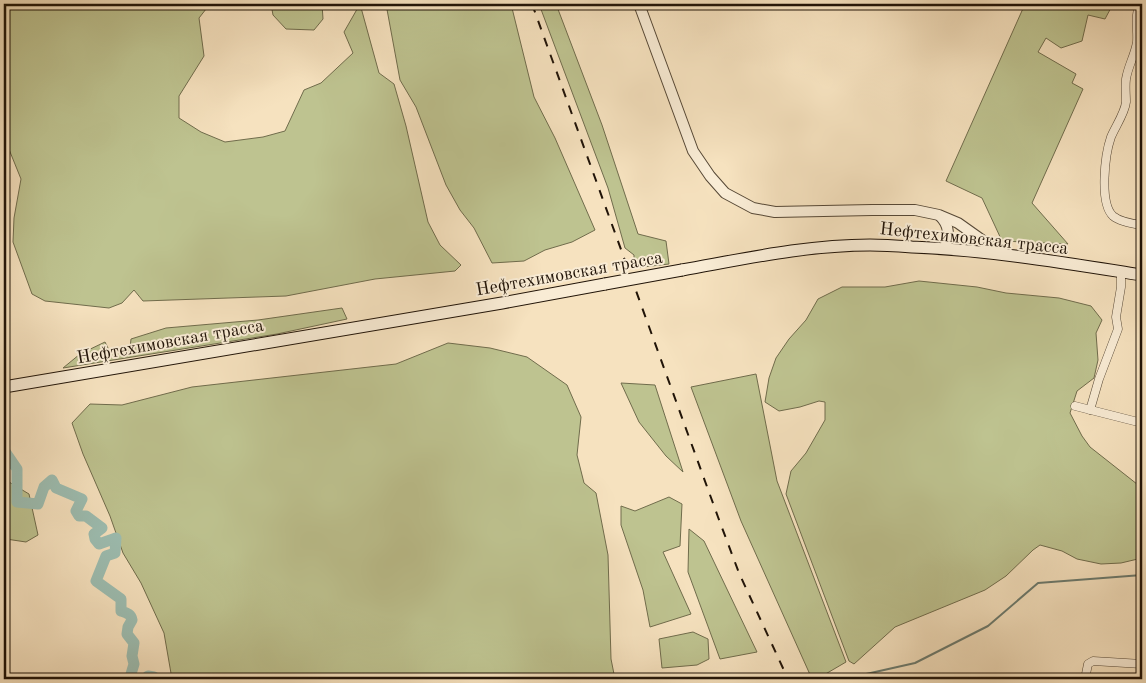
<svg xmlns="http://www.w3.org/2000/svg" width="1146" height="683" font-family="'Old Standard TT',serif">
<style>
.green{fill:#bec390;stroke:#706c4c}
.lines{fill:none;stroke-linecap:round;stroke-linejoin:round}
.stream{stroke:#6b7a6e;stroke-width:2}
.river{stroke:#9dbeb2;stroke-width:11}
.minor-casing{stroke:#564836;stroke-width:9}
.tertiary-casing{stroke:#564836;stroke-width:12}
.secondary-casing{stroke:#211408;stroke-width:13}
.minor{stroke:#f9ecd5;stroke-width:8}
.tertiary{stroke:#f9ecd5;stroke-width:10}
.secondary{stroke:#f9ecd5;stroke-width:11}
.rail{stroke:#211408;stroke-width:2;stroke-dasharray:9 9;stroke-linecap:butt}
.secondary-bridge-casing{stroke:#211408;stroke-width:13;stroke-linecap:butt}
.secondary-bridge{stroke:#f9ecd5;stroke-width:11}
.labels{text-anchor:middle;stroke-width:4;stroke-linejoin:round;paint-order:stroke}
.street-label{font-size:18px;fill:#211408;stroke:#f9ecd5}
</style>
<rect width="100%" height="100%" fill="#f6e2bf"/>
<filter id="stains"><feTurbulence type="fractalNoise" baseFrequency=".004" numOctaves="4"/><feColorMatrix values="0 0 0 0 .2 0 0 0 0 .09 0 0 0 0 .02 0 0 0 .5 -.17"/></filter>
<radialGradient id="worn" r=".72"><stop offset=".6" stop-color="#630" stop-opacity="0"/><stop offset="1" stop-color="#630" stop-opacity=".3"/></radialGradient>
<g class="green">
<polygon points="4,4 210,4 199,18 204,56 179,96 179,118 201,132 225,142 263,137 285,131 304,90 321,83 353,53 344,32 360,4 379,73 394,84 406,126 428,222 440,245 461,265 455,271 375,279 286,296 143,301 134,290 122,303 109,308 45,301 32,294 13,242 14,218 21,179 4,137"/>
<polygon points="271,4 322,4 323,19 314,30 286,29 273,15"/>
<polygon points="386,4 511,4 534,97 555,138 595,230 572,242 545,250 524,261 492,263 474,228 460,210 446,185 416,107 400,80"/>
<polygon points="539,4 556,4 602,125 638,234 666,241 669,264 634,268 634,255 625,248 608,188"/>
<polygon points="1025,4 1113,4 1105,19 1088,15 1082,41 1061,48 1046,38 1038,52 1076,74 1072,83 1083,89 1032,203 1068,244 1002,241 982,198 946,181"/>
<polygon points="919,281 977,287 1006,293 1059,298 1091,306 1102,320 1096,333 1098,360 1094,378 1077,391 1070,413 1082,436 1090,447 1142,488 1142,558 1121,563 1101,564 1077,559 1062,551 1040,545 1033,550 1006,576 985,590 895,627 854,664 849,661 786,494 791,471 806,453 825,420 825,402 819,401 800,407 779,411 765,402 769,378 776,358 789,339 806,320 818,299 842,287 885,287"/>
<polygon points="342,308 347,319 277,334 63,368 80,354 105,342 110,352 130,348 131,339 166,328 258,320"/>
<polygon points="448,343 490,348 527,357 567,385 581,417 577,455 584,483 596,493 608,555 611,659 615,679 172,679 164,633 141,583 123,553 110,516 83,454 72,423 90,404 122,405 192,387 396,364"/>
<polygon points="756,374 777,481 846,662 817,679 812,679 741,521 691,387"/>
<polygon points="621,383 655,385 683,472 666,456 639,422"/>
<polygon points="4,479 29,494 38,535 26,542 6,539 4,537"/>
<polygon points="669,497 682,504 680,546 663,552 691,614 650,627 643,590 621,525 621,506 635,511"/>
<polygon points="689,529 704,541 757,652 720,659 688,572"/>
<polygon points="693,632 708,639 709,659 697,665 662,668 659,639"/>
</g>
<g class="lines">
<polyline class="stream" points="844,679 915,663 988,626 1038,583 1142,575"/>
<g class="river">
<polyline points="4,195 5,201 4,201"/>
<path d="M4 450 17 469V502L38 504 44 487 52 480 56 488 82 499 76 511 79 516H86L102 528 94 534 95 539 99 544 116 538 115 553 106 556 96 581 121 599V611C127 613 131 614 132 620L128 627 127 634 134 643 132 656 134 664 131 674 134 679"/>
<polyline points="145,679 148,676 154,677 155,679"/>
</g>
<g class="minor-casing">
<g id="minor">
<path d="M1140 4C1134 16 1138 29 1137 42 1135 55 1128 66 1126 79 1125 87 1126 94 1126 102 1125 113 1115 127 1111 137 1105 154 1099 203 1113 216 1119 221 1134 224 1142 225"/>
<polyline points="1075,406 1142,423"/>
<polyline points="1090,410 1099,379 1118,329 1116,317 1121,287 1121,272"/>
<polyline points="1085,679 1088,664 1093,661 1142,664"/>
</g>
</g>
<g class="tertiary-casing">
<g id="tertiary">
<polyline points="639,4 693,151 710,176 725,193 753,208 775,212 872,210 915,210 939,215 958,223 996,250 1004,253"/>
<path d="M940 216C950 226 949 235 945 248"/>
</g>
</g>
<g class="secondary-casing">
<g id="secondary">
<path d="M682 270C744 259 806 245 870 245 884 245 898 246 912 247 989 250 1066 263 1142 275"/>
<polyline points="4,387 502,303 605,284"/>
</g>
</g>
<use href="#minor" class="minor"/>
<use href="#tertiary" class="tertiary"/>
<use href="#secondary" class="secondary"/>
<polyline class="rail" points="532,4 718,517 739,573 788,679"/>
<g class="secondary-bridge-casing">
<polyline id="secondary-bridge" points="605,284 682,270"/>
</g>
<use href="#secondary-bridge" class="secondary-bridge"/>
</g>
<g class="labels">
<g class="street-label">
<text transform="translate(974 238) rotate(6)" y="6">Нефтехимовская трасса</text>
<text transform="translate(569 273) rotate(-10)" y="6">Нефтехимовская трасса</text>
<text transform="translate(170 341) rotate(-10)" y="6">Нефтехимовская трасса</text>
</g>
</g>
<rect width="1146" height="683" fill="none" stroke="#f6e2bf" stroke-width="20"/>
<rect x="5" y="5" width="1136" height="673" fill="none" stroke="#211408" stroke-width="2.5"/>
<rect x="10" y="10" width="1126" height="663" fill="none" stroke="#211408"/>
<rect width="100%" height="100%" filter="url(#stains)"/>
<rect width="100%" height="100%" fill="url(#worn)"/>
</svg>
